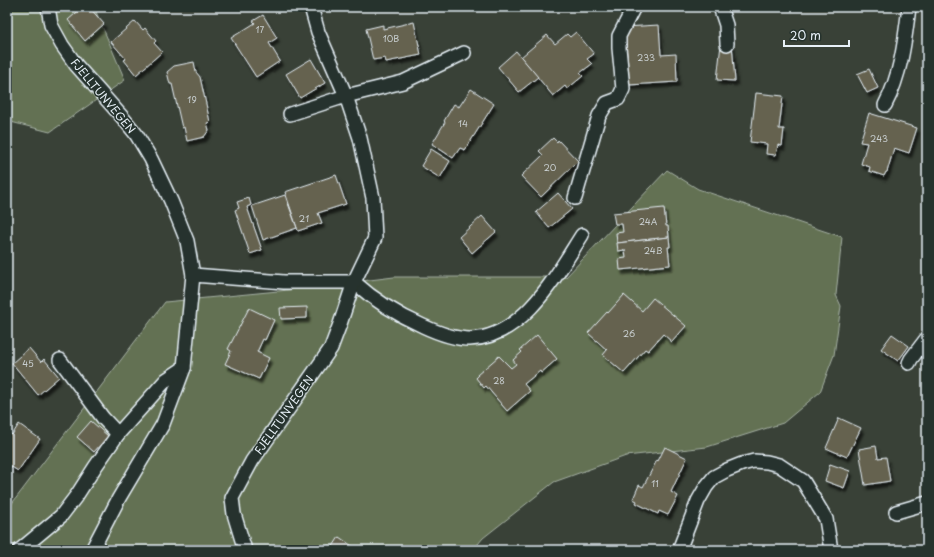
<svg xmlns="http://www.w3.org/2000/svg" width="934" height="557" font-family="'Playpen Sans',sans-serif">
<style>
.green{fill:#637152;stroke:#a6b1a5}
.building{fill:#65624f;stroke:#e8f1f8;filter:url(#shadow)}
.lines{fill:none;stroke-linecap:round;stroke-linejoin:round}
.service-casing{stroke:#e8f1f8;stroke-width:16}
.service{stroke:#26332d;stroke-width:13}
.labels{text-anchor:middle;stroke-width:3;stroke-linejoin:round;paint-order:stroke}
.number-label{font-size:9px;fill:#c7cdce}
.street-label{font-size:11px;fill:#e8f1f8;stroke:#26332d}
</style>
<defs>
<filter id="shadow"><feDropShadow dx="2.5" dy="4.5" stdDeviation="1" flood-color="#0009"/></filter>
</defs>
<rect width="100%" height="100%" fill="#394137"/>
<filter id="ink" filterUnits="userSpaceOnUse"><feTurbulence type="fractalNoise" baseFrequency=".025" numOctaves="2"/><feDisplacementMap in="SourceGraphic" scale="8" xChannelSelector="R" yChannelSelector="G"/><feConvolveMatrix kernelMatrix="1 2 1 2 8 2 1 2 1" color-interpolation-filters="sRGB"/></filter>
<g filter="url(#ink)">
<g class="green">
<polygon points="7,7 94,7 125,80 50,132 7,121"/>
<polygon points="667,170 698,189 842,237 836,295 841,306 834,355 820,392 783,423 707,447 626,456 554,482 483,538 473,550 7,550 7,510 165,302 289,290 394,277 566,277"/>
</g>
<g class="building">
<polygon points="83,7 89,7 104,24 85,41 68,20"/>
<polygon points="263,15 277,38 269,43 280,61 256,77 231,38 255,23 253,21"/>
<polygon points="135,21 143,30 145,28 156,41 154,43 162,52 136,75 124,60 126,59 111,42"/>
<polygon points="414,22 421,55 386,62 385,58 373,60 366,29 383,25 383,29"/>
<polygon points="659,25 661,55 676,54 677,82 629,85 625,27"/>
<polygon points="576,32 594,54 587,59 592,64 580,73 583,76 567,89 565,86 553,96 521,57 547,35 555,44 567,34 570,37"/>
<polygon points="732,43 735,81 717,80 721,44"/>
<polygon points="516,51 538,77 519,92 498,67"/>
<polygon points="311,59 325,83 300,98 286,74"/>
<polygon points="194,62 196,72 200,77 210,122 207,123 209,130 204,137 187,141 184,127 182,128 172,84 170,84 167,72 174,66"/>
<polygon points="869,69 878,88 867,93 857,74"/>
<polygon points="471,89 494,104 465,150 460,148 453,158 432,144 445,122 444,121 454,104 459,107"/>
<polygon points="756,93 783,96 779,129 784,129 782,146 778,145 776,155 766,154 767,144 750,142"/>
<polygon points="869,113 917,128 909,153 894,148 887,172 886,172 884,176 869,171 870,167 861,164 867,143 860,142"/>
<polygon points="553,138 557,142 558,140 578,161 541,197 521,176 543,155 539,151"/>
<polygon points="431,149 450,161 440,178 421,166"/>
<polygon points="336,175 346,204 318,213 322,223 298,231 285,192"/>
<polygon points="558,193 572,209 549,228 536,212"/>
<polygon points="285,195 297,228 263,240 252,206"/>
<polygon points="249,198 251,205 247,207 262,250 250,254 235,210 239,208 237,202"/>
<polygon points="664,208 666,226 668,226 669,237 617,243 616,233 623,232 622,224 615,224 613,213"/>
<polygon points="482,216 496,232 472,253 459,237"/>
<polygon points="669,237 670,247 668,247 670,265 620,270 619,259 626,258 625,250 618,251 617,243"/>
<polygon points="624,295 642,311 653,298 686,326 672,342 663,334 648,351 645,349 624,373 603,355 607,350 588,333 607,312 608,313"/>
<polygon points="307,307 307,318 281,319 280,308"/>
<polygon points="249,308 274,320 265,340 263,339 257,352 269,358 259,379 225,364 231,351 228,349"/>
<polygon points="892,334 909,346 898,361 881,349"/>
<polygon points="537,335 557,359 541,373 540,371 524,384 530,391 507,411 486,386 484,388 476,378 478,376 477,375 499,356 511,368 516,364 513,360 522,352 520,350"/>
<polygon points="29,348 41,362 44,359 59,377 38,395 12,363"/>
<polygon points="839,418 861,428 847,457 826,448"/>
<polygon points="91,421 108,436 94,452 77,437"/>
<polygon points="19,424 40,439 18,471 7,464 7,432 12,435"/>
<polygon points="876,446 878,458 886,457 890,481 865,485 859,449"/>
<polygon points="665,447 687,458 671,492 678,496 668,515 659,511 658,514 636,503 637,501 633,499 639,485 643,487 657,460 658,461"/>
<polygon points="830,464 850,471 844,488 825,481"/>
<polygon points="339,537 358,550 325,550 328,545 332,548"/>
<polygon points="690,546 712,549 712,550 689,550"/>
</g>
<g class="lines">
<g class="service-casing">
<g id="service">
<polyline points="48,7 51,25 62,45 76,65 123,118 136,134 151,159 171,201 187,241 193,275 184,368 163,424 119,498 92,550"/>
<polyline points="720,7 726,25 727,44"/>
<path d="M885 105C901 75 905 40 909 7"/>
<polyline points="290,114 346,96 403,82 464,53"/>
<polyline points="575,198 599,116 607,103 618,99 623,89 619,48 619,36 634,7"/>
<path d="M193 275 284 282H354C375 301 398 315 423 326 438 333 454 339 470 339 523 338 557 274 582 235"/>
<polyline points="60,360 103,418 118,434"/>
<polyline points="909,363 911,359 927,338"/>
<polyline points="896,512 927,503"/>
<polyline points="20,550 61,516 77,495 95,467 118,434 166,380 184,368"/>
<polyline points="245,550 234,514 232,498 252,461 331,348 340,324 354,282 375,238 373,198 360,138 346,96 318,32 311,7"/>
<polyline points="679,550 698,501 706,487 714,477 727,470 742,464 754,461 767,462 779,465 803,481 826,519 831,550"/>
</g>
</g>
<use href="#service" class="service"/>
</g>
</g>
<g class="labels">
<g class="number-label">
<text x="260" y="33">17</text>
<text x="391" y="42">10B</text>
<text x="646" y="61">233</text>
<text x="192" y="103">19</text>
<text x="463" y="127">14</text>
<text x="879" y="142">243</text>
<text x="550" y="171">20</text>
<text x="304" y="222">21</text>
<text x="648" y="225">24A</text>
<text x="653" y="254">24B</text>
<text x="629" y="337">26</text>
<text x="28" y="367">45</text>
<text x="499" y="384">28</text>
<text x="655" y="487">11</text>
</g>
<g class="street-label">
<text transform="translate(103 96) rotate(50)" y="4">FJELLTUNVEGEN</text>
<text transform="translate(284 415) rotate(-55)" y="4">FJELLTUNVEGEN</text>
</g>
</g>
<rect width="934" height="557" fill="none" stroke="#26332d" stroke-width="24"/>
<rect x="12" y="12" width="910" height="533" fill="none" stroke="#e8f1f8" stroke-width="1.5" filter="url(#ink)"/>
<path d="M784 40v6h65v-6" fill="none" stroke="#e8f1f8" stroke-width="2"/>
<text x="790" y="40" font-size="12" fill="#e8f1f8" stroke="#26332d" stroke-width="3" paint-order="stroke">20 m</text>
</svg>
